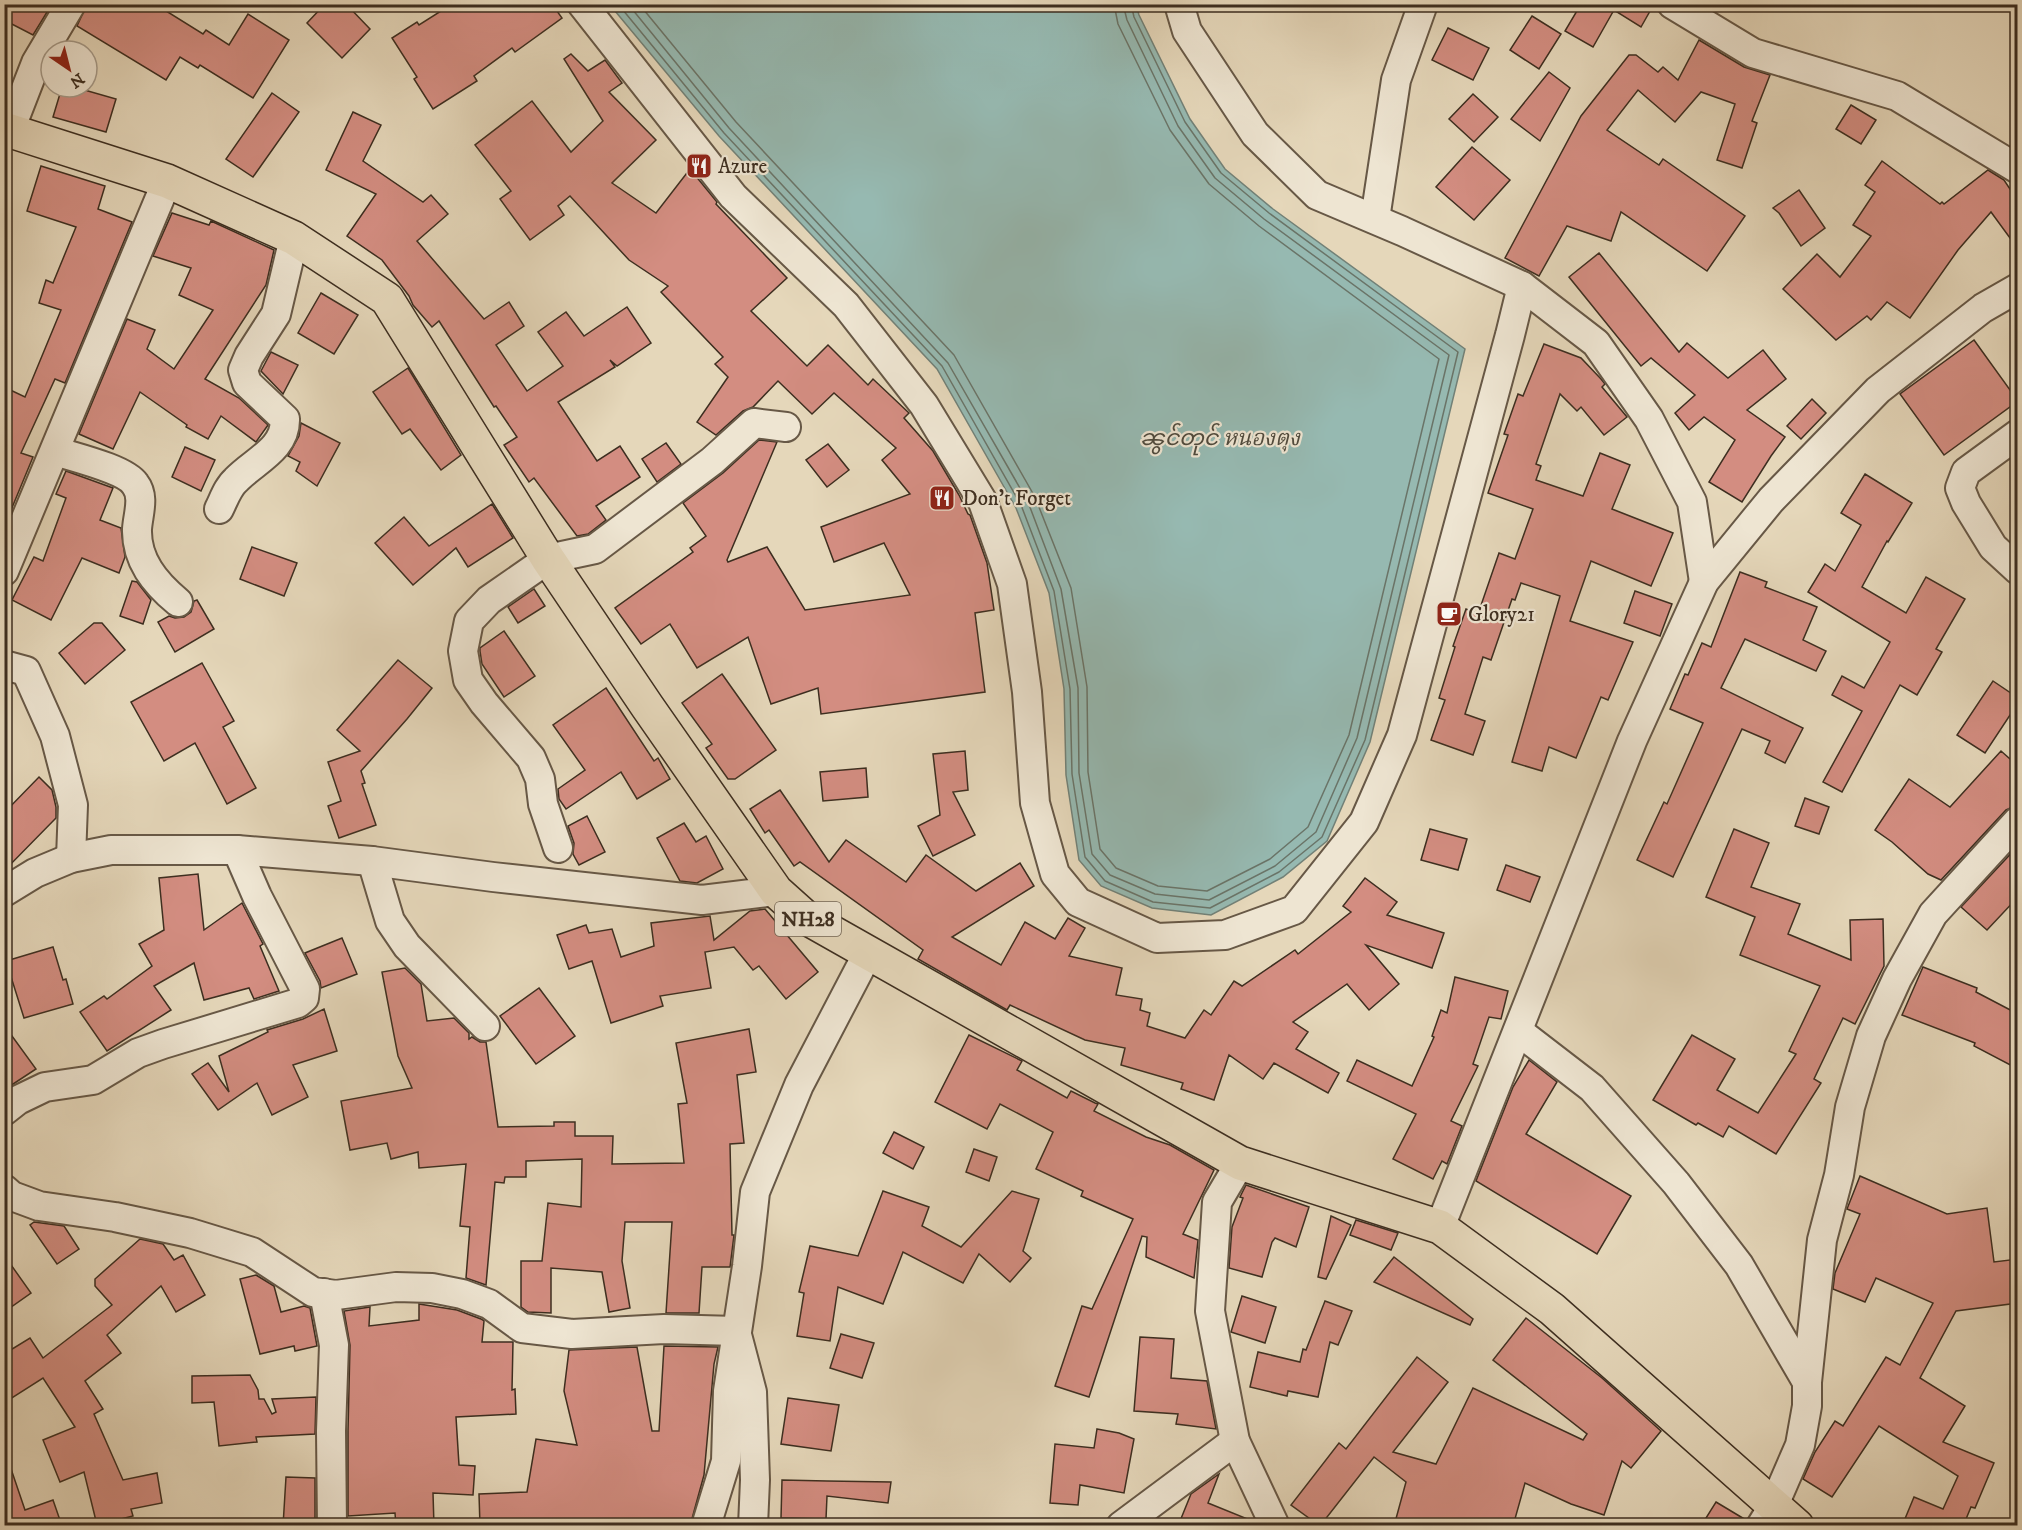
<svg xmlns="http://www.w3.org/2000/svg" width="2022" height="1530" font-family="'IM FELL DW Pica','Noto Sans Myanmar','Noto Serif Thai',serif">
<style>
.water{fill:#96b9b1;stroke:#728177;stroke-width:1.5}
.lines{fill:none;stroke-linecap:round;stroke-linejoin:round}
.shore{stroke:#6a7468;stroke-width:1.5}
.building{fill:#d38d81;stroke:#3d2e20;stroke-width:1.5}
.minor-casing{stroke:#675846;stroke-width:32}
.trunk-casing{stroke:#3d2e20;stroke-width:36}
.minor{stroke:#eee5d2;stroke-width:28}
.trunk{stroke:#e5d7ba;stroke-width:33}
.labels{text-anchor:middle;stroke-width:4.5;stroke-linejoin:round;paint-order:stroke}
.shield{fill:#eee5d2;stroke:#726555;stroke-width:1.5}
.shield-label{font-size:20px;font-weight:bold;fill:#3d2e20}
.poi-label{font-size:21px;fill:#3d2e20;stroke:#eee5d2;text-anchor:start}
.water-label{font-size:22px;font-style:italic;fill:#4f4a3d;stroke:#eee5d2}
</style>
<rect width="100%" height="100%" fill="#e5d7ba"/>
<filter id="stains"><feTurbulence type="fractalNoise" baseFrequency=".00333" numOctaves="4"/><feColorMatrix values="0 0 0 0 .2 0 0 0 0 .09 0 0 0 0 .02 0 0 0 .5 -.17"/></filter>
<radialGradient id="worn" r=".72"><stop offset=".6" stop-color="#630" stop-opacity="0"/><stop offset="1" stop-color="#630" stop-opacity=".3"/></radialGradient>
<polygon class="water" points="610,5 1136,5 1139,15 1190,119 1225,169 1273,209 1465,349 1370,742 1327,841 1283,877 1211,915 1152,908 1101,886 1079,860 1066,775 1064,689 1049,593 1016,508 937,369 719,136"/>
<g class="lines">
<g class="shore">
<polyline points="618,4 724,133 942,366 1021,505 1054,591 1070,689 1072,774 1085,857 1105,881 1153,902 1210,908 1279,872 1322,837 1365,740 1458,352 1269,213 1221,173 1185,122 1134,17 1131,4"/>
<polyline points="628,4 729,128 948,363 1028,502 1061,589 1078,688 1079,773 1092,854 1110,875 1155,894 1209,900 1275,866 1316,832 1357,738 1449,355 1264,219 1215,178 1178,126 1127,20 1123,4"/>
<polyline points="639,4 736,122 954,355 1035,497 1071,588 1087,687 1088,772 1100,849 1116,868 1158,886 1207,891 1270,859 1308,827 1349,735 1439,359 1259,226 1209,184 1170,130 1118,24 1114,4"/>
</g>
</g>
<g class="building">
<polygon points="10,4 52,4 33,35 4,20 4,16"/>
<polygon points="87,4 155,4 203,34 206,30 229,45 248,14 289,40 253,98 200,65 198,68 180,57 166,80 77,26"/>
<polygon points="325,4 346,4 370,29 342,58 307,23"/>
<polygon points="452,4 552,4 562,18 515,52 512,48 474,76 477,81 433,109 414,79 417,77 392,38 417,22 419,25"/>
<polygon points="1581,4 1654,4 1641,27 1614,10 1593,47 1565,31"/>
<polygon points="1532,16 1561,34 1539,69 1510,50"/>
<polygon points="1448,28 1489,48 1473,80 1432,60"/>
<polygon points="1699,40 1744,67 1770,75 1752,121 1757,123 1742,168 1717,160 1735,104 1701,92 1675,122 1638,90 1607,130 1659,165 1663,159 1745,216 1707,271 1621,212 1611,241 1567,226 1539,276 1505,258 1581,116 1629,55 1636,55 1658,72 1663,67 1678,80"/>
<polygon points="571,54 588,71 605,60 622,83 609,92 656,140 612,183 656,213 690,169 717,202 716,204 787,278 751,311 807,366 828,345 868,385 873,379 909,413 904,418 933,451 959,495 968,514 970,515 987,563 994,610 975,613 985,692 821,714 818,688 771,704 748,637 697,668 670,624 641,644 615,608 693,552 690,548 706,536 683,503 723,473 759,440 777,442 727,560 728,562 767,547 805,610 910,595 884,543 834,562 821,527 910,494 882,460 896,448 834,393 812,414 778,381 753,407 743,411 716,435 697,422 728,377 715,364 723,357 661,292 668,286 629,260 570,196 558,206 564,215 530,240 500,199 511,191 475,145 532,101 571,152 603,121 564,59"/>
<polygon points="1549,72 1570,88 1540,141 1511,119"/>
<polygon points="62,87 74,87 116,99 106,132 53,117"/>
<polygon points="272,93 299,112 253,177 226,159"/>
<polygon points="1473,94 1498,117 1474,142 1449,119"/>
<polygon points="1851,105 1876,120 1861,144 1836,129"/>
<polygon points="353,112 381,125 363,161 423,202 431,195 448,214 417,241 484,319 509,302 524,326 496,345 527,391 563,366 538,332 566,312 584,336 627,307 651,343 617,366 610,360 615,367 558,402 597,461 620,446 640,477 596,506 606,520 588,534 577,536 534,478 529,482 504,445 517,437 496,406 494,407 439,321 432,327 413,305 409,296 382,260 347,236 376,194 326,170"/>
<polygon points="1472,147 1510,180 1474,220 1436,187"/>
<polygon points="1882,161 1940,204 1942,202 1944,204 1988,170 2004,180 2018,201 2018,249 1991,212 1958,250 1910,318 1887,302 1871,320 1867,316 1836,340 1783,289 1817,254 1840,277 1871,236 1853,225 1875,192 1865,185"/>
<polygon points="41,166 105,186 98,209 132,222 65,383 55,379 21,453 33,457 4,527 4,387 25,397 61,310 39,303 46,280 53,283 76,227 27,211"/>
<polygon points="1799,190 1825,228 1801,246 1779,213 1773,208"/>
<polygon points="172,213 209,225 211,221 274,250 266,285 205,379 239,398 268,425 256,442 221,416 208,439 186,427 187,425 140,392 113,449 79,434 127,319 155,330 147,349 174,369 213,310 179,295 191,268 153,256"/>
<polygon points="1599,253 1679,352 1687,343 1728,378 1763,350 1786,379 1747,410 1785,437 1771,456 1742,502 1709,482 1735,440 1704,417 1689,430 1675,413 1695,395 1651,358 1641,366 1569,277"/>
<polygon points="321,293 358,315 334,354 298,333"/>
<polygon points="1974,340 2018,401 1944,455 1900,394"/>
<polygon points="1544,344 1581,358 1601,379 1605,384 1602,387 1627,417 1604,435 1581,407 1577,411 1560,394 1536,464 1541,466 1536,480 1583,496 1600,453 1630,465 1612,509 1673,533 1651,586 1591,561 1570,621 1633,642 1608,700 1601,697 1576,758 1549,747 1542,771 1512,762 1560,596 1521,583 1515,600 1512,599 1491,660 1483,657 1465,714 1485,721 1473,755 1431,740 1445,700 1439,698 1455,647 1453,646 1466,609 1478,614 1499,553 1515,559 1533,509 1488,493 1508,435 1504,434 1518,394 1523,396"/>
<polygon points="271,352 298,365 283,394 261,371"/>
<polygon points="408,368 461,455 441,470 410,429 402,434 373,392"/>
<polygon points="1812,399 1826,413 1801,439 1787,426"/>
<polygon points="301,423 340,443 317,486 296,471 300,462 288,456 299,436"/>
<polygon points="666,443 681,464 657,482 642,459"/>
<polygon points="828,444 849,470 827,487 806,460"/>
<polygon points="185,447 215,460 201,491 172,477"/>
<polygon points="66,471 113,488 100,520 121,528 125,557 119,573 82,558 51,620 12,600 34,557 43,561 66,498 56,494"/>
<polygon points="1865,474 1912,503 1888,542 1887,541 1862,587 1906,613 1926,577 1965,599 1936,649 1942,652 1917,695 1900,685 1842,792 1823,782 1862,711 1832,695 1842,676 1864,688 1890,642 1808,592 1825,564 1835,571 1861,525 1841,513"/>
<polygon points="492,504 513,538 468,567 456,548 413,585 375,543 404,517 429,546"/>
<polygon points="252,547 297,563 284,596 240,579"/>
<polygon points="1740,572 1767,582 1765,587 1817,607 1803,640 1826,651 1816,671 1745,639 1721,688 1803,728 1785,763 1765,753 1770,741 1742,729 1673,877 1637,860 1664,802 1667,804 1703,723 1670,709 1685,674 1688,675 1702,643 1711,647"/>
<polygon points="132,581 137,582 151,600 143,624 120,616"/>
<polygon points="534,589 545,606 518,623 508,607"/>
<polygon points="1635,591 1672,604 1660,636 1624,623"/>
<polygon points="197,600 214,629 175,652 158,622 169,616 175,618 184,617 191,612 194,601"/>
<polygon points="94,623 102,623 125,650 85,684 59,653"/>
<polygon points="504,631 535,676 504,697 482,664 480,651 480,648"/>
<polygon points="398,660 432,688 407,719 361,771 365,783 362,784 376,825 339,838 328,806 341,801 328,762 360,751 337,730"/>
<polygon points="202,663 234,721 223,727 256,788 227,804 195,743 164,761 131,702"/>
<polygon points="722,674 776,750 735,779 728,779 706,748 712,744 682,703"/>
<polygon points="1993,681 2018,698 2018,703 1985,753 1957,735"/>
<polygon points="606,688 654,761 658,758 670,779 637,799 621,772 566,809 559,799 558,789 585,770 553,725"/>
<polygon points="965,751 968,790 953,792 975,835 933,856 918,826 940,815 933,754"/>
<polygon points="2001,751 2018,766 2018,805 2006,810 1941,880 1928,874 1892,842 1875,830 1909,779 1950,807"/>
<polygon points="866,768 868,797 823,801 820,772"/>
<polygon points="39,777 52,790 56,807 56,818 4,871 4,813"/>
<polygon points="780,790 829,862 846,840 906,882 926,855 976,891 1020,863 1034,886 952,937 1001,965 1025,922 1055,939 1068,918 1085,928 1069,956 1122,968 1116,995 1142,999 1140,1010 1150,1013 1147,1026 1185,1038 1204,1010 1211,1015 1234,981 1242,986 1295,950 1298,954 1351,912 1343,906 1365,878 1397,902 1387,915 1444,933 1432,968 1366,945 1399,984 1369,1010 1347,984 1293,1022 1308,1032 1296,1049 1339,1073 1328,1093 1274,1063 1263,1079 1229,1055 1214,1100 1181,1089 1183,1083 1121,1065 1125,1048 1085,1040 1010,1005 1007,1010 918,959 923,950 800,862 794,866 769,830 765,833 750,809"/>
<polygon points="1805,798 1829,807 1819,834 1795,826"/>
<polygon points="587,816 605,852 579,865 573,854 574,843 568,826"/>
<polygon points="684,823 696,842 706,836 723,869 697,883 680,881 657,838"/>
<polygon points="1430,829 1467,839 1458,870 1421,860"/>
<polygon points="1734,829 1769,843 1751,887 1800,904 1788,934 1851,960 1850,920 1883,919 1884,966 1855,1024 1843,1018 1814,1079 1821,1083 1776,1154 1729,1126 1723,1137 1698,1123 1696,1125 1653,1100 1692,1035 1735,1059 1717,1090 1758,1113 1796,1054 1789,1051 1820,986 1740,955 1755,917 1706,897"/>
<polygon points="2018,846 2018,897 1987,930 1961,907"/>
<polygon points="1506,865 1540,877 1530,902 1497,890"/>
<polygon points="198,874 204,930 242,903 263,944 260,946 279,991 254,999 249,988 204,1000 194,963 154,986 171,1010 107,1051 80,1012 104,996 107,999 152,966 139,944 164,930 159,878"/>
<polygon points="765,909 818,972 786,999 759,966 753,970 734,947 705,952 711,988 660,996 663,1006 611,1023 592,961 569,969 557,935 586,925 589,933 612,929 621,957 654,946 651,923 710,916 714,940 750,911"/>
<polygon points="342,938 357,974 321,988 320,981 305,953"/>
<polygon points="53,947 63,980 66,979 73,1004 24,1018 6,961"/>
<polygon points="1923,967 1977,988 1976,992 2018,1014 2018,1069 1974,1046 1975,1043 1902,1015"/>
<polygon points="405,968 421,984 427,1021 454,1018 469,1033 469,1039 472,1037 480,1042 486,1042 498,1127 554,1126 554,1122 575,1122 575,1136 613,1136 612,1164 684,1163 678,1104 687,1103 676,1043 749,1029 756,1072 737,1075 744,1143 730,1144 732,1235 734,1235 730,1267 702,1267 699,1313 666,1313 672,1222 625,1222 622,1261 630,1308 609,1312 602,1272 551,1268 551,1313 528,1312 521,1307 521,1261 542,1261 548,1203 581,1207 582,1159 526,1161 526,1177 505,1177 504,1183 495,1182 486,1285 466,1278 470,1227 460,1226 466,1164 419,1168 418,1152 391,1159 387,1143 350,1150 341,1101 412,1088 398,1056 382,972"/>
<polygon points="1455,977 1508,991 1501,1019 1489,1017 1473,1064 1478,1066 1451,1121 1462,1126 1447,1164 1442,1161 1433,1179 1393,1159 1416,1114 1347,1081 1357,1060 1412,1086 1434,1037 1432,1036 1441,1010 1447,1013"/>
<polygon points="539,988 575,1036 536,1064 500,1016"/>
<polygon points="324,1009 337,1051 293,1065 308,1097 272,1115 257,1083 218,1110 192,1074 208,1063 229,1092 219,1056 268,1032 267,1030 303,1019"/>
<polygon points="4,1025 36,1069 4,1090"/>
<polygon points="969,1035 1022,1061 1017,1070 1067,1098 1071,1091 1095,1103 1098,1104 1094,1111 1146,1137 1170,1145 1214,1170 1183,1234 1198,1240 1194,1278 1146,1257 1147,1237 1142,1236 1089,1397 1055,1386 1082,1306 1092,1309 1133,1219 1081,1196 1083,1191 1036,1169 1053,1132 1000,1104 987,1129 935,1102"/>
<polygon points="1529,1060 1557,1082 1526,1134 1631,1196 1597,1254 1476,1181 1513,1087"/>
<polygon points="894,1132 924,1147 913,1169 883,1153"/>
<polygon points="974,1149 997,1157 989,1181 966,1172"/>
<polygon points="1860,1176 1947,1214 1987,1208 1994,1262 2018,1259 2018,1303 1956,1311 1920,1378 1965,1406 1943,1442 1994,1463 1975,1508 1971,1507 1966,1519 1981,1526 1902,1526 1914,1497 1943,1509 1958,1476 1879,1426 1832,1497 1803,1479 1815,1452 1835,1421 1843,1426 1886,1357 1900,1365 1933,1303 1876,1278 1865,1302 1833,1289 1835,1273 1860,1214 1847,1209"/>
<polygon points="1246,1185 1309,1207 1296,1247 1275,1238 1272,1242 1262,1277 1229,1268 1232,1227 1243,1198 1240,1197"/>
<polygon points="883,1191 929,1207 922,1226 961,1247 1012,1191 1039,1199 1023,1251 1031,1258 1010,1282 979,1254 963,1283 903,1252 883,1304 838,1287 830,1341 797,1336 804,1293 799,1292 810,1246 858,1256"/>
<polygon points="1331,1216 1351,1225 1326,1279 1318,1277"/>
<polygon points="1356,1220 1398,1233 1391,1250 1350,1235"/>
<polygon points="34,1222 64,1226 79,1249 57,1264 30,1225"/>
<polygon points="140,1239 163,1244 174,1260 183,1255 205,1295 176,1312 161,1286 107,1335 121,1353 85,1381 103,1409 94,1414 123,1480 157,1473 162,1503 131,1509 133,1516 97,1525 84,1472 60,1482 43,1440 75,1427 43,1378 4,1403 4,1354 30,1338 43,1358 112,1305 95,1286 95,1279"/>
<polygon points="4,1255 31,1293 4,1312"/>
<polygon points="1394,1257 1473,1319 1470,1325 1374,1282"/>
<polygon points="256,1275 274,1286 281,1312 304,1306 310,1308 317,1346 295,1351 294,1346 260,1354 240,1279"/>
<polygon points="1242,1296 1276,1307 1265,1343 1231,1332"/>
<polygon points="1325,1301 1352,1311 1338,1345 1330,1342 1318,1397 1288,1391 1287,1396 1250,1387 1258,1352 1300,1362 1303,1349 1306,1350"/>
<polygon points="419,1304 457,1310 481,1319 484,1321 482,1342 513,1342 512,1390 515,1389 516,1414 456,1417 459,1465 475,1466 473,1495 433,1493 434,1526 396,1526 395,1513 348,1516 348,1431 350,1345 344,1311 370,1307 369,1326 419,1320"/>
<polygon points="1526,1318 1602,1378 1661,1431 1631,1468 1622,1461 1604,1515 1571,1504 1525,1483 1513,1526 1394,1526 1406,1482 1374,1457 1320,1526 1291,1505 1339,1443 1346,1449 1417,1357 1448,1382 1393,1452 1436,1464 1473,1388 1583,1440 1587,1434 1493,1360"/>
<polygon points="841,1334 874,1343 862,1378 830,1368"/>
<polygon points="1140,1337 1174,1339 1171,1378 1207,1381 1216,1429 1176,1424 1178,1414 1134,1411"/>
<polygon points="664,1346 718,1347 714,1364 704,1475 690,1526 604,1526 569,1521 568,1526 480,1526 479,1494 527,1492 536,1439 577,1445 564,1391 569,1350 637,1347 652,1431 659,1431"/>
<polygon points="250,1375 258,1390 259,1399 264,1399 272,1414 276,1412 272,1399 316,1397 315,1434 256,1437 257,1442 219,1446 214,1402 192,1403 192,1376"/>
<polygon points="788,1398 839,1405 831,1451 781,1444"/>
<polygon points="1097,1429 1119,1433 1134,1439 1124,1493 1080,1485 1078,1505 1050,1503 1055,1444 1094,1448"/>
<polygon points="4,1460 8,1460 25,1510 53,1500 62,1526 4,1526"/>
<polygon points="1219,1474 1208,1503 1255,1522 1257,1526 1178,1526 1191,1494"/>
<polygon points="286,1477 315,1478 315,1526 283,1526"/>
<polygon points="782,1480 827,1481 891,1482 888,1503 827,1496 826,1519 781,1518"/>
<polygon points="1716,1502 1746,1520 1745,1526 1701,1526"/>
</g>
<g class="lines">
<g class="minor-casing">
<g id="minor">
<polyline points="582,4 733,196 846,305 924,405 983,502 1012,584 1027,692 1035,803 1055,874 1078,902 1157,938 1225,935 1294,910 1364,822 1402,735 1510,335 1522,286"/>
<polyline points="1179,4 1187,31 1255,134 1317,195 1402,231 1522,286 1596,343 1649,419 1692,502 1704,582"/>
<polyline points="1672,4 1753,53 1897,96 2018,169"/>
<polyline points="10,130 36,63 71,4"/>
<polyline points="1375,219 1396,80 1423,4"/>
<polyline points="2018,434 1966,472 1960,488 1966,503 1993,547 2018,570"/>
<path d="M55 451C73 457 125 469 135 484 145 497 138 514 137 529 136 560 155 583 178 602"/>
<path d="M219 509C224 499 228 487 236 480 254 461 286 449 285 419L247 383 243 370 249 356 276 314 294 238"/>
<polyline points="4,571 167,181"/>
<polyline points="4,665 26,671 55,736 73,805 71,858"/>
<polyline points="558,848 543,804 540,779 531,758 484,703 468,680 463,651 469,621 489,600 548,559 595,549 712,461 754,423 786,427"/>
<polyline points="372,861 390,921 407,946 485,1026"/>
<polyline points="4,892 35,873 71,858 111,850 237,850 372,861 493,877 702,900 776,891"/>
<polyline points="1518,1031 1592,1088 1676,1183 1739,1265 1807,1382"/>
<polyline points="4,1111 18,1100 45,1087 93,1080 138,1053 163,1044 298,1003 304,998 305,989 257,896 237,850"/>
<polyline points="1240,1163 1217,1202 1210,1311 1235,1441 1275,1526"/>
<polyline points="4,1189 12,1196 39,1206 115,1217 190,1233 252,1252 313,1292 336,1295 396,1287 432,1288 462,1294 489,1304 522,1328 572,1334 664,1329 736,1331 752,1392 755,1480 753,1526"/>
<polyline points="1440,1227 1632,741 1704,582 1771,500 1878,390 1983,308 2018,288"/>
<polyline points="324,1293 334,1345 331,1431 332,1526"/>
<polyline points="706,1526 726,1461 728,1391 747,1266 755,1192 799,1085 868,953"/>
<polyline points="1121,1526 1235,1441"/>
<polyline points="1761,1526 1774,1505 1800,1445 1807,1406 1807,1382 1822,1240 1839,1175 1850,1107 1871,1036 1897,979 1933,914 2018,821"/>
</g>
</g>
<g class="trunk-casing">
<polyline id="trunk" points="4,129 167,181 294,238 387,299 548,559 647,706 776,891 805,917 1240,1163 1440,1227 1552,1309 1797,1526"/>
</g>
<use href="#minor" class="minor"/>
<use href="#trunk" class="trunk"/>
</g>
<defs>
<g id="restaurant-square" transform="scale(1.35)"><rect x="-9" y="-9" width="18" height="18" rx="4" fill="#8f2418" stroke="#eee5d2"/><path d="M-5-6h1v4h1v-4h1v4h1v-4h1v5L-1.5 .5V6h-2V.5L-5-1ZM5-6V6H3V1.5H1.5Q1.5-4 5-6Z" fill="#fff"/></g>
<g id="cafe-square" transform="scale(1.35)"><rect x="-9" y="-9" width="18" height="18" rx="4" fill="#8f2418" stroke="#eee5d2"/><path d="M-5.5-4.5H6V0H3Q3 3.5 0 3.5H-2.5Q-5.5 3.5-5.5 0ZM3-3.2v2h1.7v-2ZM-6 4.5H4V6H-6Z" fill="#fff"/></g>
</defs>
<g fill-rule="evenodd">
<use href="#restaurant-square" x="699" y="166"/>
<use href="#restaurant-square" x="942" y="498"/>
<use href="#cafe-square" x="1449" y="614"/>
</g>
<g class="labels">
<rect class="shield" x="775" y="902" width="66" height="34" rx="4.5"/>
<g class="shield-label">
<text x="808" y="926">NH28</text>
</g>
<g class="poi-label">
<text x="718" y="173">Azure</text>
<text x="962" y="505">Don't Forget</text>
<text x="1468" y="621">Glory21</text>
</g>
<g class="water-label">
<text x="1220" y="445">ၼွင်တုင် หนองตุง</text>
</g>
</g>
<rect width="2022" height="1530" fill="none" stroke="#e5d7ba" stroke-width="24"/>
<rect x="6" y="6" width="2010" height="1518" fill="none" stroke="#3d2e20" stroke-width="3"/>
<rect x="12" y="12" width="1998" height="1506" fill="none" stroke="#3d2e20" stroke-width="1.5"/>
<g transform="translate(69 69) rotate(145)"><circle r="28" fill="#eee5d2" stroke="#a79c8b" stroke-width="1.5"/>
<path d="M0-4.5L10 22L0 15L-10 22Z" fill="#8f2418"/>
<text y="-9" font-size="16" font-weight="bold" text-anchor="middle" fill="#3d2e20">N</text>
</g>
<rect width="100%" height="100%" filter="url(#stains)"/>
<rect width="100%" height="100%" fill="url(#worn)"/>
</svg>
